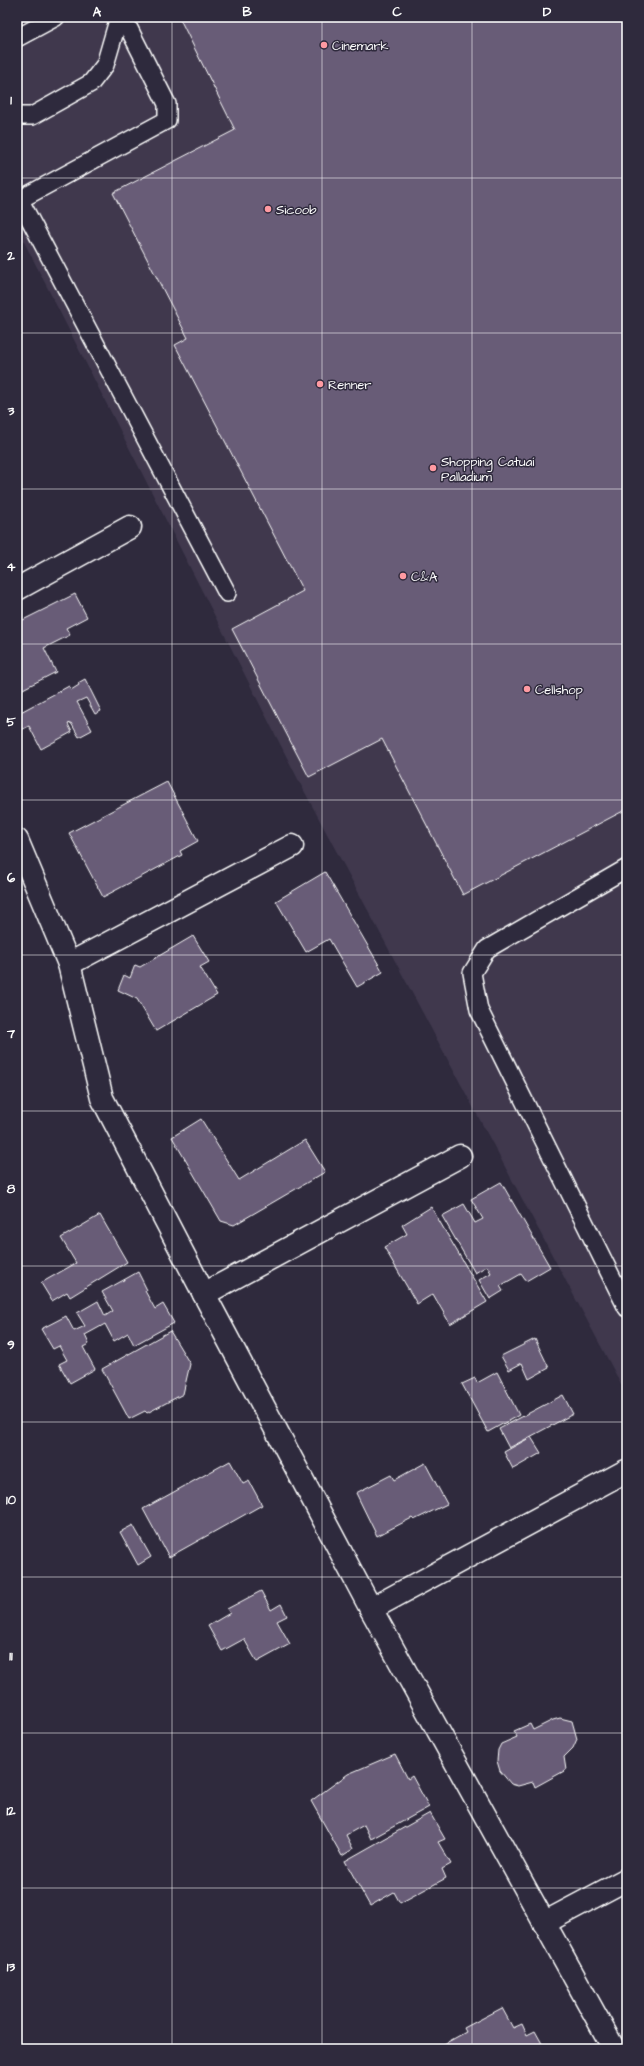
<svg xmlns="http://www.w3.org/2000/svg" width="644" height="2066" font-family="'Architects Daughter',sans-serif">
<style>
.built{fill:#40394e}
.building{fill:#685b77;stroke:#fff}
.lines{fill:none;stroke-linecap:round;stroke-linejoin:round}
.service-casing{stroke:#fff;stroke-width:20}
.minor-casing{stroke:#fff;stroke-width:25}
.service{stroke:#2f2a3d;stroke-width:17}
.minor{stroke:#2f2a3d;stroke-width:22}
.grid{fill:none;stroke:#fff;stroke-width:1;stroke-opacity:0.55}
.poi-dot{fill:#ff9aa2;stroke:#2f2a3d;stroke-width:1.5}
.labels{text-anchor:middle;stroke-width:3;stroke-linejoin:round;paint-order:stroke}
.poi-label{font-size:13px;fill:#fff;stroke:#2f2a3d;text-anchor:start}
.neatline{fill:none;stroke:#fff;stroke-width:1.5}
.grid-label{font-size:13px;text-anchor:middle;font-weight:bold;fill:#fff}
</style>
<rect width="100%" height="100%" fill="#2f2a3d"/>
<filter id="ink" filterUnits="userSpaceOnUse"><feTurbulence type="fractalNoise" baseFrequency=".025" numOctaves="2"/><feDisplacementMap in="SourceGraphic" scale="8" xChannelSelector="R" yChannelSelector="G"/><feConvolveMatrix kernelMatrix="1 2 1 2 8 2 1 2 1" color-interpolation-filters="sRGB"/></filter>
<g filter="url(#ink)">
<polygon class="built" points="17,17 627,17 627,1395 301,785 17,228"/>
<g class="building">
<polygon points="179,17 627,17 627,809 463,895 382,739 309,777 232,629 303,591 175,345 188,338 113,193 235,130"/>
<polygon points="75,594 87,617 66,628 70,635 44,648 56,672 17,692 17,623"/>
<polygon points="85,679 101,711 95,714 86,698 77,702 92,730 79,737 71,723 68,724 72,732 41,749 29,726 17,732 17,714 69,686 71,690 79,685 78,683"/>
<polygon points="167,782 198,841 180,851 182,855 103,897 69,833"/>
<polygon points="325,872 383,972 357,987 329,939 306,952 276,901"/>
<polygon points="193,936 209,962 200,967 217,995 156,1031 137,999 118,990 124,975 130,978 135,965 140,967"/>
<polygon points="201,1119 239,1180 305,1140 325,1172 234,1225 221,1221 172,1137"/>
<polygon points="501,1182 550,1267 526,1281 521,1274 500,1286 503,1291 490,1299 479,1280 491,1273 487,1266 475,1273 442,1216 464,1204 475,1223 483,1219 471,1199"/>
<polygon points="431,1207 487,1302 450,1324 433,1294 417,1304 384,1247 407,1234 402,1225"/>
<polygon points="100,1215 127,1262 70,1297 67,1292 52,1301 41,1283 76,1263 61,1238"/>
<polygon points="138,1272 147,1290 145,1291 155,1309 163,1304 174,1323 134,1345 128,1333 114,1341 105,1324 85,1335 89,1344 83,1347 95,1369 70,1383 59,1364 67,1360 59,1346 53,1349 41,1329 66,1316 74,1331 85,1326 77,1313 98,1301 105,1316 113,1311 102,1292"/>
<polygon points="170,1331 190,1364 183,1394 147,1413 145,1411 129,1419 102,1369"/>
<polygon points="535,1339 549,1368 529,1379 522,1363 509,1370 501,1356"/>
<polygon points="497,1372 519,1415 488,1432 462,1384 475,1378 477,1383"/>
<polygon points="563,1395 573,1414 509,1448 499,1429"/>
<polygon points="531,1437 541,1453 513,1469 504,1452"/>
<polygon points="230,1461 243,1484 249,1481 262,1505 169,1557 143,1509"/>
<polygon points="425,1463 447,1504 414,1520 412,1518 377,1536 356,1493 391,1475 394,1480"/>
<polygon points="133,1525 151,1557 138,1565 120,1532"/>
<polygon points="261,1591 271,1610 281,1604 287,1616 277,1621 290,1644 257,1662 244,1639 222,1651 208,1626 230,1613 227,1609"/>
<polygon points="560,1718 572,1721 577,1739 573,1748 564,1757 566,1770 535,1787 533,1782 518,1786 511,1784 500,1771 497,1761 498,1750 501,1744 517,1737 514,1731 530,1724 533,1730 553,1720"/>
<polygon points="395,1754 408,1779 412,1776 429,1807 371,1839 364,1825 346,1835 353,1849 342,1856 311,1801 348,1774"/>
<polygon points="430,1813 445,1839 438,1842 451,1864 442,1869 446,1878 400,1903 394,1892 370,1906 345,1861"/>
<polygon points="502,2008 513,2028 522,2024 527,2035 535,2031 545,2049 447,2049 444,2044 466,2032 464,2028"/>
</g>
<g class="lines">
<g class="service-casing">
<g id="service">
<polyline points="17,38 56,17"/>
<polyline points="17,116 32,116 91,83 105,65 119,17"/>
<polyline points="17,195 227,593"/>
<polyline points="19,200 167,120 167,104 123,17"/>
<polyline points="627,868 487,949 472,973 479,1010 627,1308"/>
</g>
</g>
<g class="minor-casing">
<g id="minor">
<polyline points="17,589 130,527"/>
<polyline points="17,840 69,964 102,1098 204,1294 371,1609 614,2049"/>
<polyline points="69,964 292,846"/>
<polyline points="204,1294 460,1156"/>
<polyline points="371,1609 626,1471"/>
<polyline points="544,1923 627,1879"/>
</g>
</g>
<use href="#service" class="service"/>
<use href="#minor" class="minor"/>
</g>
</g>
<path class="grid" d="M172 17V2049M322 17V2049M472 17V2049M17 178H627M17 333H627M17 489H627M17 644H627M17 800H627M17 955H627M17 1111H627M17 1266H627M17 1422H627M17 1577H627M17 1733H627M17 1888H627"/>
<g class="poi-dot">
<circle cx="324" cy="45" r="4"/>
<circle cx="268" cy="209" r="4"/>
<circle cx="320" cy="384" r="4"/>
<circle cx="433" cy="468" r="4"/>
<circle cx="403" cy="576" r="4"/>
<circle cx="527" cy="689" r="4"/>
</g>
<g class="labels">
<g class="poi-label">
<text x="332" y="50">Cinemark</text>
<text x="276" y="214">Sicoob</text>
<text x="328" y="389">Renner</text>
<text x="441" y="466">Shopping Catuaí<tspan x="441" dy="15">Palladium</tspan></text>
<text x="411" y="581">C&amp;A</text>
<text x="535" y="694">Cellshop</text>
</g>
</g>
<rect width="644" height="2066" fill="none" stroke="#2f2a3d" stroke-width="44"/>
<rect x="22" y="22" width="600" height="2022" class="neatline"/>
<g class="grid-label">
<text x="97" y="16">A</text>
<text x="247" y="16">B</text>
<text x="397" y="16">C</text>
<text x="547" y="16">D</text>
<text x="11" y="104">1</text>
<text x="11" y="260">2</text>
<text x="11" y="415">3</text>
<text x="11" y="571">4</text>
<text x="11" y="726">5</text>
<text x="11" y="882">6</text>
<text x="11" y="1038">7</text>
<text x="11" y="1193">8</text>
<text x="11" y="1349">9</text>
<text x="11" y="1504">10</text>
<text x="11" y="1660">11</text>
<text x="11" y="1815">12</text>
<text x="11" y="1971">13</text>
</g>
</svg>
